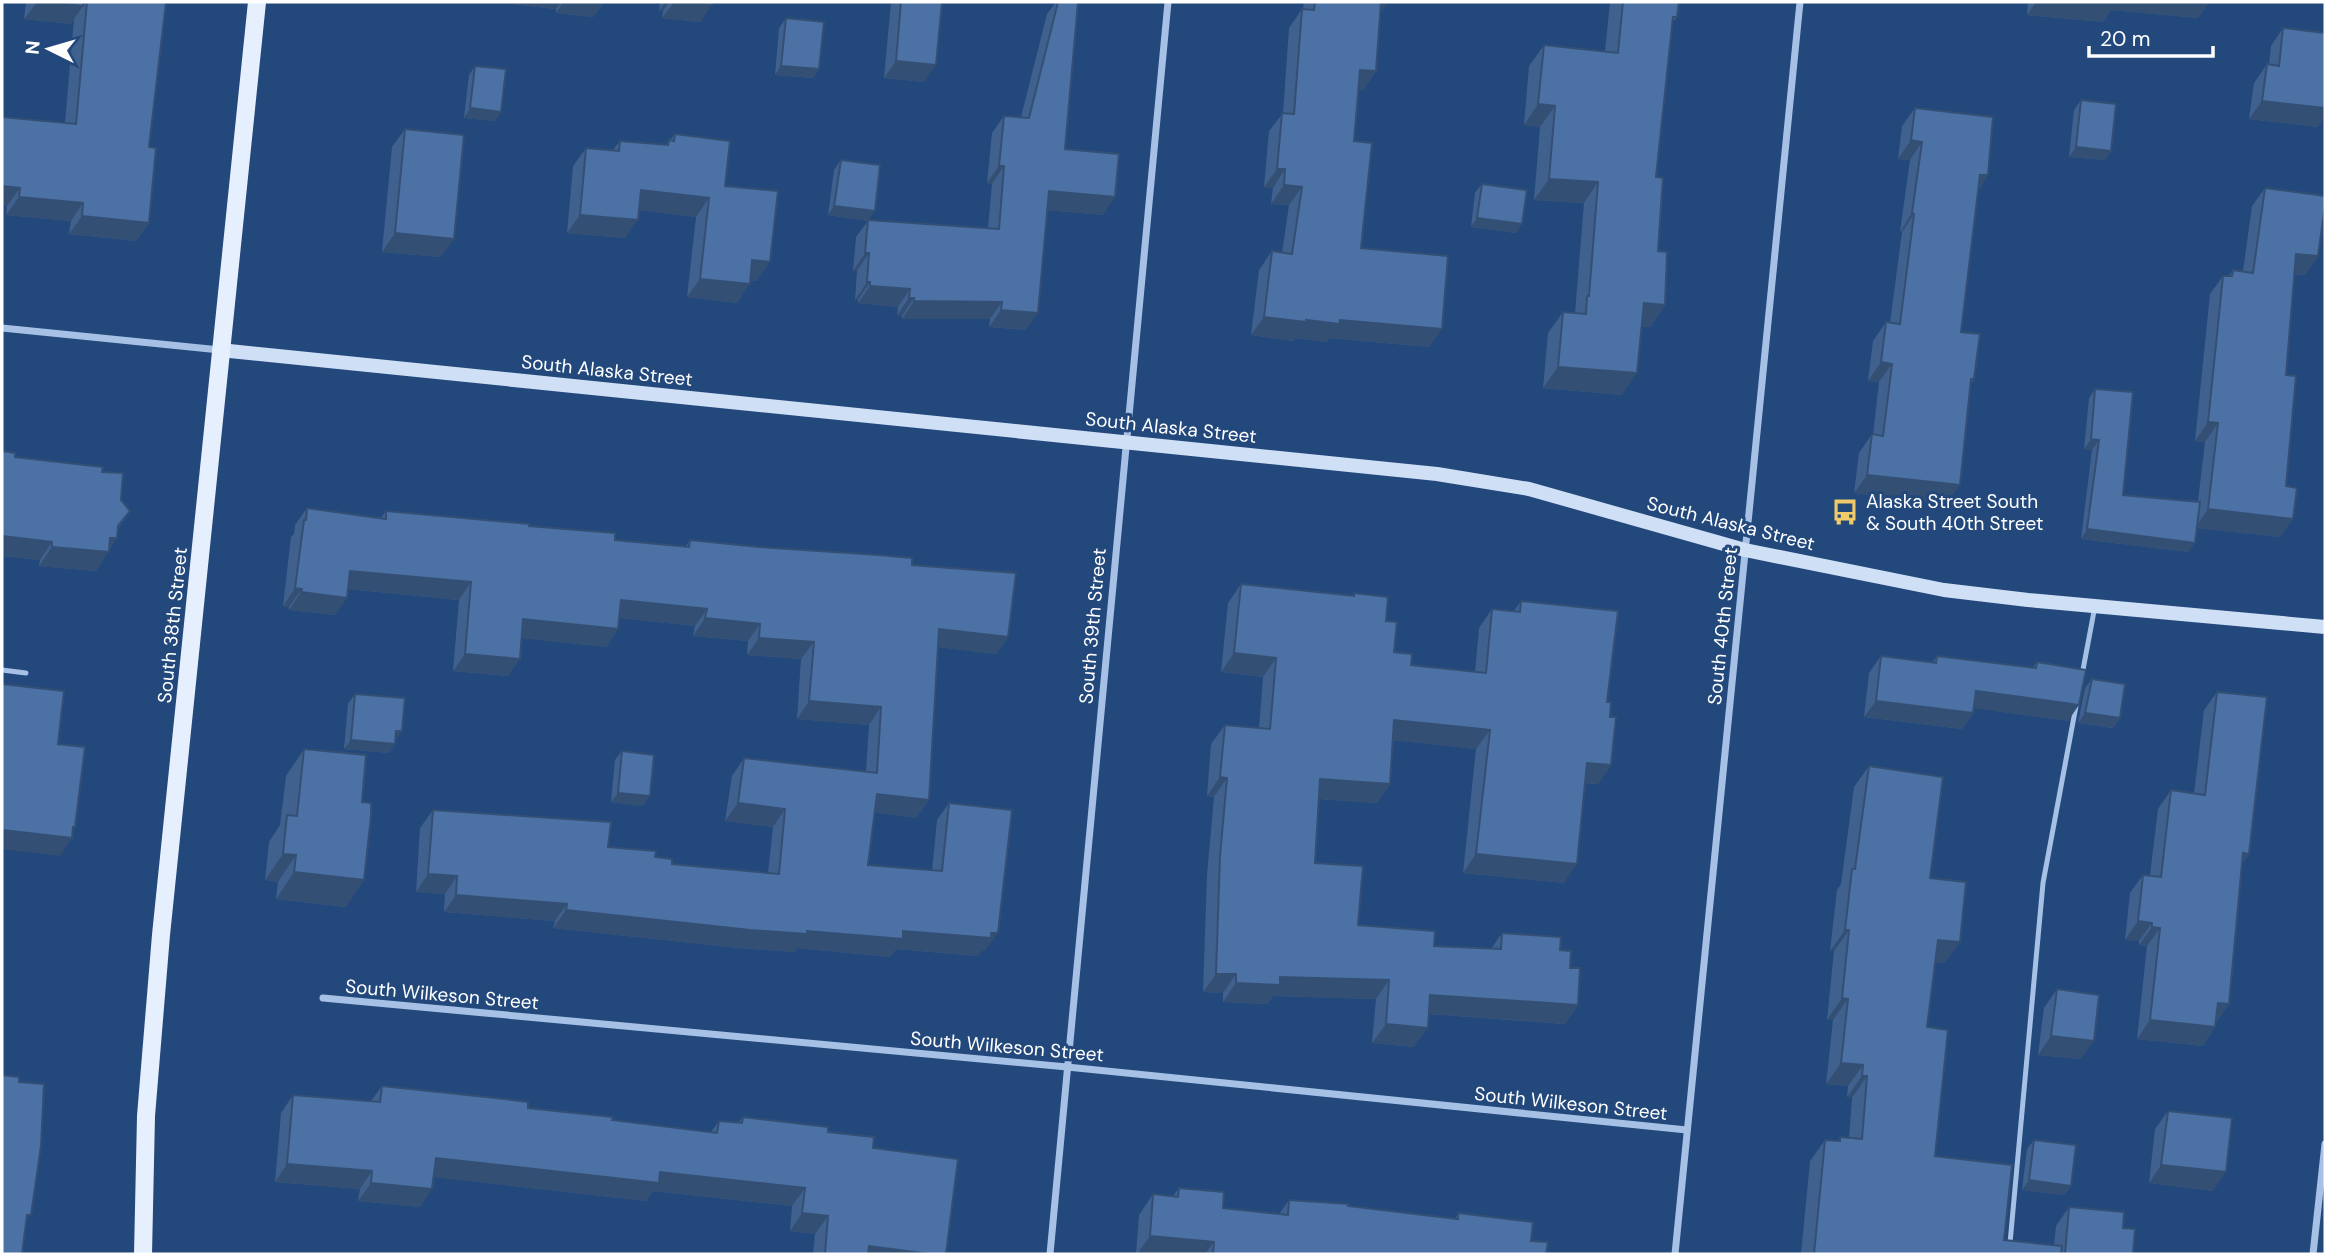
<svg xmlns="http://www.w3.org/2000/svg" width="2327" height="1256" font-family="'DM Sans',sans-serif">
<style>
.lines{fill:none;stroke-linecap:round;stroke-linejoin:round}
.lane{stroke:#a6c1e5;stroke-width:5}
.street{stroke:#a6c1e5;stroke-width:7}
.secondary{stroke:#cfdff5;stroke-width:14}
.primary{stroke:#e6effd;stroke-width:18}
.wall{fill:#40618e}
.shaded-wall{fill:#344f74}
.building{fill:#4b71a5;stroke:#344f74;stroke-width:2}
.labels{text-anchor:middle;stroke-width:6;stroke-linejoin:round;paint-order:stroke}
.street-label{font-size:19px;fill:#fff;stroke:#23487b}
.poi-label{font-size:19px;fill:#fff;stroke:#23487b;text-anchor:start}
</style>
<rect width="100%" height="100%" fill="#23487b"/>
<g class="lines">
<g class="lane">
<polyline points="2,670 26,673"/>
<polyline points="2082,675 2095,606"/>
<polyline points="2009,1254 2043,883 2076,706"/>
</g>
<g class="street">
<polyline points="2,328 220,350"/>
<polyline points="323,998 1067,1067 1687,1130"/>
<polyline points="1050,1254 1168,2"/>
<polyline points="1675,1254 1800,2"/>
<polyline points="2313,1254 2325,1144"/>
</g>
<polyline class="secondary" points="220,350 1437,474 1529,489 1745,550 1944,590 2028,600 2325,627"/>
<polyline class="primary" points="143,1254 146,1116 161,935 257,2"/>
</g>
<g class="wall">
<polygon points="26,2 166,2 149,147 149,223 136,241 69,234 71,221 6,215 7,206 2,206 2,117 65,123 74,18 71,24 24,19"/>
<polygon points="495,2 604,2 593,17 556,13 556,9"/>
<polygon points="660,2 712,2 700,22 662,18 663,11 659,11"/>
<polygon points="891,2 942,2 924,82 884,78"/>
<polygon points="1056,2 1078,2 1065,149 1103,215 1047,210 1026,330 989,327 990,319 902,319 902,316 897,315 898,307 858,303 858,300 855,300 857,271 853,271 856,237 868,221 828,215 834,170 841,160 869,220 988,228 992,184 987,183 992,133 1004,116 1021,117 1047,14"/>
<polygon points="1304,2 1388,2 1382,10 1381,10 1376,71 1363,90 1359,89 1354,141 1361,248 1429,347 1329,338 1327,342 1295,338 1293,341 1251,335 1259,270 1272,251 1282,253 1289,205 1271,204 1273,188 1264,187 1269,131 1283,113 1289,28 1302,9 1303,9"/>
<polygon points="1610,2 1679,2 1677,17 1672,23 1656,177 1658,251 1665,305 1650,327 1642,326 1622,395 1543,388 1548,333 1563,312 1575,313 1584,203 1534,200 1540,127 1524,125 1529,66 1544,45 1605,51"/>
<polygon points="2028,2 2209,2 2198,18 2111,10 2103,22 2027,15"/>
<polygon points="786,18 819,69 813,78 775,75 779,28"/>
<polygon points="2283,28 2318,127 2249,119 2254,83 2267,64 2269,65 2271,46"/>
<polygon points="475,66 495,121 464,118 469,75"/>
<polygon points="2081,100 2105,160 2069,157 2074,110"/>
<polygon points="1915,108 1988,175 1978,190 1961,332 1974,379 1970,384 1947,504 1854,493 1859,453 1872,434 1873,435 1879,382 1868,381 1873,341 1886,322 1890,323 1902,232 1900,232 1910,160 1898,159 1902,126"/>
<polygon points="405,129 441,257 382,252 392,147"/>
<polygon points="675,134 725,186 757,281 751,280 737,303 687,297 696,217 639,210 625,238 567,233 573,166 586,148 613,150 620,141 666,145"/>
<polygon points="1482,184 1516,233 1471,227 1475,193"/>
<polygon points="2265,188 2318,256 2305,275 2295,274 2286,375 2280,537 2197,528 2188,552 2081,539 2092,450 2084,449 2089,398 2095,389 2123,495 2198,501 2205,442 2195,441 2210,294 2223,276 2229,276 2233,270 2243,271 2252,206"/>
<polygon points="2,451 15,457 102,472 121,500 130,511 118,529 109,550 96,571 39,566 40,560 2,556"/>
<polygon points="307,508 381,518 386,511 529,526 615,540 685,547 690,540 912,565 1008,637 996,654 938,647 929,800 916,818 874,812 868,865 932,871 937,820 949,803 985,951 982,950 978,956 896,949 890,957 797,948 795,952 738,948 553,928 555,921 444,912 445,894 416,892 420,828 433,810 655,857 672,864 768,873 773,827 725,821 732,776 744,758 866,772 869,725 797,719 801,659 747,655 748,641 693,636 695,626 619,618 618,629 606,647 522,638 508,676 453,671 459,600 348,589 335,615 289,610 289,607 283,606 291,537 294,534 295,525"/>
<polygon points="1241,584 1352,595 1354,593 1386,621 1394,652 1411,665 1475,672 1479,628 1492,609 1514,611 1521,601 1607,702 1610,717 1611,765 1598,784 1585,783 1564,883 1463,873 1476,749 1393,740 1390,784 1377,803 1319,799 1315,863 1358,925 1434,946 1491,949 1502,933 1560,950 1570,968 1578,1005 1565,1024 1429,1014 1414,1047 1372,1043 1376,999 1273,996 1267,1004 1223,1002 1223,993 1203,992 1207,875 1214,797 1207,796 1211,744 1225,725 1259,728 1263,677 1221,672 1228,603"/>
<polygon points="1881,656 1932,663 1937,656 2033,667 2037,662 2068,721 1974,708 1973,713 1962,729 1864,717 1869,673"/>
<polygon points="2092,679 2120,718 2113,728 2078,723 2085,688"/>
<polygon points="2217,692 2249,854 2242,864 2229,1004 2216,1022 2215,1027 2203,1046 2137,1039 2147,946 2139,945 2139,941 2125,940 2130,893 2143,875 2150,875 2158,809 2171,790 2194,794 2204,710"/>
<polygon points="355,694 395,744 389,753 344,749 348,704"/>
<polygon points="304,749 346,907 276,899 278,882 265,880 269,842 280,825 286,776"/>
<polygon points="622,751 643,806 611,802 615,760"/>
<polygon points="1869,766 1930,878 1945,963 1935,962 1927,1027 1935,1156 2004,1240 2054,1245 2056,1226 2069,1207 2123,1228 2133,1254 1801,1254 1810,1161 1825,1140 1838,1141 1840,1137 1849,1138 1852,1098 1847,1097 1848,1086 1826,1084 1833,1020 1827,1020 1834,951 1830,951 1837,890 1841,884 1854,787"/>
<polygon points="2057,989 2081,1059 2038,1055 2044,1008"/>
<polygon points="382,1086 612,1120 711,1132 719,1121 738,1123 743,1117 828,1132 873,1148 946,1254 813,1254 815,1234 790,1231 792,1206 653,1191 646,1201 434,1177 420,1207 358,1201 360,1189 275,1182 281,1113 293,1095 371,1101"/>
<polygon points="2168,1111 2213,1191 2149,1183 2155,1129"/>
<polygon points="2034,1140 2071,1186 2064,1195 2022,1190 2027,1149"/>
<polygon points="1179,1188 1223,1208 1279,1214 1289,1200 1455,1219 1458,1213 1531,1241 1546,1254 1136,1254 1139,1215 1153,1194 1173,1196"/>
</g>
<g class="shaded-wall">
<polygon points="37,2 45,2 83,6 71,24 24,19"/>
<polygon points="495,2 561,2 556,9"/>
<polygon points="563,2 604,2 593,17 556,13"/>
<polygon points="665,2 669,2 663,11 659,11"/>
<polygon points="674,2 683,2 712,5 700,22 662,18"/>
<polygon points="1374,2 1388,2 1382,10 1369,9"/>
<polygon points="2036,2 2209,2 2198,18 2111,10 2103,22 2027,15"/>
<polygon points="896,61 936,65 924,82 884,78"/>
<polygon points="781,66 819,69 813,78 775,75"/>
<polygon points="1360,70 1376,71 1363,90 1347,88"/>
<polygon points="2262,101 2325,108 2325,117 2318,127 2249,119"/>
<polygon points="1538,104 1555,106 1540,127 1524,125"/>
<polygon points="470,108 501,112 495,121 464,118"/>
<polygon points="1911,140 1922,142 1910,160 1898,159"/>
<polygon points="2076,147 2111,151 2105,160 2069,157"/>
<polygon points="999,166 1004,166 992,184 987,183"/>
<polygon points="1277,169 1285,169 1273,188 1264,187"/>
<polygon points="1980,175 1988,175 1975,194"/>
<polygon points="1549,179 1598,182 1584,203 1534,200"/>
<polygon points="1284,185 1302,187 1289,205 1271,204"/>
<polygon points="2,186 20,188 7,206 2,206"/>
<polygon points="641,190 709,198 696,217 628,209"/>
<polygon points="1049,191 1115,197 1103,215 1036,209"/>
<polygon points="19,197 83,203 71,221 6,215"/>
<polygon points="834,206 875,211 868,221 828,215"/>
<polygon points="1912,213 1914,214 1902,232 1900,232"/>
<polygon points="580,215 638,220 625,238 567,233"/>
<polygon points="82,216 149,223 136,241 69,234"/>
<polygon points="1477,218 1522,224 1516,233 1471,227"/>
<polygon points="395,233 454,239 441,257 382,252"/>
<polygon points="865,253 869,253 857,271 853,271"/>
<polygon points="2296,254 2318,256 2305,275 2283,272"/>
<polygon points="752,260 770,262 757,281 740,279"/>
<polygon points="700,279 750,284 737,303 687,297"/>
<polygon points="867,282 870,282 858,300 855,300"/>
<polygon points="870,286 910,289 898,307 858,303"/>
<polygon points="909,298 914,298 902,316 897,315"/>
<polygon points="914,301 1002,302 990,319 902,319"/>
<polygon points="1644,303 1665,305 1650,327 1629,325"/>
<polygon points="1001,310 1038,313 1026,330 989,327"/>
<polygon points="1264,317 1306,320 1340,320 1442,329 1429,347 1329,338 1327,342 1295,338 1293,341 1251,335"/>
<polygon points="1881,362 1892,364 1879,382 1868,381"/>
<polygon points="1558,367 1637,373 1622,395 1543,388"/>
<polygon points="2208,422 2218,423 2205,442 2195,441"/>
<polygon points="2091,439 2099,440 2092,450 2084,449"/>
<polygon points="1867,475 1960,485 1947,504 1854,493"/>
<polygon points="2208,509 2293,519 2280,537 2195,528"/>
<polygon points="130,511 117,529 117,538 96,571 39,566 52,547 118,526"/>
<polygon points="2087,529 2195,543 2188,552 2081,539"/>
<polygon points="2,536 52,542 40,560 2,556"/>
<polygon points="350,571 471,582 459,600 338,588"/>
<polygon points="295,588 302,589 289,607 283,606"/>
<polygon points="301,592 347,598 335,615 289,610"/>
<polygon points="621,600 707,609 695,626 609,617"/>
<polygon points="705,618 760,624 748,641 693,636"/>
<polygon points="523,619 618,629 606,647 511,637"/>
<polygon points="939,629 1008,637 996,654 926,646"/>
<polygon points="759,638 814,642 801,659 747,655"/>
<polygon points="1234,653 1276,658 1263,677 1221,672"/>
<polygon points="465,654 520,659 508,676 453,671"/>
<polygon points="1976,691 2079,705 2068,721 1964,707"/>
<polygon points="809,701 881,707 869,725 797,719"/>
<polygon points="1876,701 1973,713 1962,729 1864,717"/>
<polygon points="2085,713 2120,718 2113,728 2078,723"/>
<polygon points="1394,720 1490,730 1476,749 1381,739"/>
<polygon points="396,731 402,731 395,741"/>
<polygon points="351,740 395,744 389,753 344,749"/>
<polygon points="1587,763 1611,765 1598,784 1574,782"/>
<polygon points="1220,777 1227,778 1214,797 1207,796"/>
<polygon points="1320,779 1390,784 1377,803 1307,798"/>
<polygon points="618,793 650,796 643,806 611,802"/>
<polygon points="877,794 929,800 916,818 864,811"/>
<polygon points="738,803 785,809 773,827 725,821"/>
<polygon points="75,827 68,838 72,838 60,856 2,849 2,830"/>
<polygon points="2243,853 2249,854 2236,872"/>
<polygon points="283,854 296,855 278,882 265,880"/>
<polygon points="1476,854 1577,864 1564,883 1463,873"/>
<polygon points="294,872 364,880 346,907 276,899"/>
<polygon points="428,874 457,876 445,894 416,892"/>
<polygon points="456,895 567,904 555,921 444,912"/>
<polygon points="566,910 807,931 903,931 998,933 985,951 982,950 978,956 896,949 890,957 797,948 795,952 738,948 553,928"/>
<polygon points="2138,921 2152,923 2139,941 2125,940"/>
<polygon points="2152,927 2160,928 2147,946 2139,945"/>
<polygon points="1845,930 1849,930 1834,951 1830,951"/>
<polygon points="1938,940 1960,942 1945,963 1923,961"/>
<polygon points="1216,974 1236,974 1223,993 1203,992"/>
<polygon points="1280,977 1389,980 1376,999 1273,996 1267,1004 1223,1002 1236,983"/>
<polygon points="1430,995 1578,1005 1565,1024 1417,1013"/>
<polygon points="1842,998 1848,999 1833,1020 1827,1020"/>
<polygon points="2218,1003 2229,1004 2216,1022"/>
<polygon points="2150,1020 2215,1027 2203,1046 2137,1039"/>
<polygon points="1386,1024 1428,1028 1414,1047 1372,1043"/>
<polygon points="2051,1036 2094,1041 2081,1059 2038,1055"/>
<polygon points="1841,1063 1863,1065 1848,1086 1826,1084"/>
<polygon points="1862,1076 1867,1076 1852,1098 1847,1097"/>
<polygon points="436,1158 660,1172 805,1188 792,1206 653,1191 646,1201 423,1176"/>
<polygon points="287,1164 372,1171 360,1189 275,1182"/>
<polygon points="2161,1165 2226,1172 2213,1191 2149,1183"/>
<polygon points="2029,1180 2071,1186 2064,1195 2022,1190"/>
<polygon points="371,1183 432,1189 420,1207 358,1201"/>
<polygon points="802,1213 828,1216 815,1234 790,1231"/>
<polygon points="1150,1236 1214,1242 1205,1254 1137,1254"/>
<polygon points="869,1246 930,1254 863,1254"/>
</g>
<g class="building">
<polygon points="45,2 84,2 83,6"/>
<polygon points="87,2 166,2 149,147 156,148 149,223 82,216 83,203 19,197 20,188 2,186 2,117 76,124"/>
<polygon points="683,2 712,2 712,5"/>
<polygon points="901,2 942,2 936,65 896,61"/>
<polygon points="1058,2 1078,2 1065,149 1119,154 1115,197 1049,191 1038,313 1001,310 1002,302 914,301 914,298 909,298 910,289 870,286 870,282 867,282 869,253 865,253 868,220 999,229 1004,166 999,166 1004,116 1029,118"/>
<polygon points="1315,2 1381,2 1376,71 1360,70 1354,141 1372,143 1361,248 1448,256 1442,329 1340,320 1339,324 1306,320 1306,322 1264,317 1272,251 1292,254 1302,187 1284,185 1285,169 1277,169 1282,113 1294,114 1302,9 1314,10"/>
<polygon points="1623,2 1679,2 1677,17 1673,17 1656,177 1663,178 1658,251 1667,252 1665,305 1644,303 1637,373 1558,367 1563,312 1586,314 1587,296 1589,296 1598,182 1549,179 1555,106 1538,104 1544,45 1618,53"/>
<polygon points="2094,2 2116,2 2116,4"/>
<polygon points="786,18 824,22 819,69 781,66"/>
<polygon points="2283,28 2325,33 2325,108 2262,101 2267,64 2279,66"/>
<polygon points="475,66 506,69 501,112 470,108"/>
<polygon points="2081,100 2116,104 2111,151 2076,147"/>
<polygon points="1915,108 1993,117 1988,175 1980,175 1961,332 1980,334 1974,379 1971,379 1960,485 1867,475 1872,434 1883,436 1892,364 1881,362 1886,322 1900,324 1914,214 1912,213 1922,142 1911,140"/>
<polygon points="405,129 464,135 454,239 395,233"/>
<polygon points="675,134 730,141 725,186 778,191 770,262 752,260 750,284 700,279 709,198 641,190 638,220 580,215 586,148 619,151 620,141 668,145 669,140 674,141"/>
<polygon points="841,160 880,165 875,211 834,206"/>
<polygon points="1482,184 1527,190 1522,224 1477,218"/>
<polygon points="2265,188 2325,196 2325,205 2318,256 2296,254 2286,375 2296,376 2286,486 2297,488 2293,519 2208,509 2218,423 2208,422 2223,276 2232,276 2233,270 2253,273"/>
<polygon points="2095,389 2133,392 2123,495 2200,502 2195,543 2087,529 2099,440 2091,439"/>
<polygon points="2,451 15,453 15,457 103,467 102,472 123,473 121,500 130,511 118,526 117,538 110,538 109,552 52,547 52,542 2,536"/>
<polygon points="307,508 386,519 386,511 529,524 529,526 615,533 615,540 689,547 690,540 759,547 879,555 912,558 912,565 1016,573 1008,637 939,629 929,800 877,794 868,865 942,871 949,803 1012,810 998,933 991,933 991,938 903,931 903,939 807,931 807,934 750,930 566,910 567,904 456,895 457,876 428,874 433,810 611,822 608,847 656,851 655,857 672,859 672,864 779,874 785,809 738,803 744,758 877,773 881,707 809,701 814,642 759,638 760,624 705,618 707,609 621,600 618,629 523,619 520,659 465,654 471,582 350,571 347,598 301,592 302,589 295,588 304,520 306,520"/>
<polygon points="1241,584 1354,596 1354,593 1388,597 1386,621 1397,622 1394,652 1412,654 1411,665 1486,673 1492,609 1520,612 1521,601 1618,611 1607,702 1611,702 1610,717 1616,717 1611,765 1587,763 1577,864 1476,854 1490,730 1394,720 1390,784 1320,779 1315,863 1363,866 1358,925 1435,931 1434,946 1501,949 1502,933 1561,937 1560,950 1571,951 1570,968 1580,968 1578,1005 1430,995 1428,1028 1386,1024 1389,980 1280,977 1280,985 1236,983 1236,974 1216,974 1220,856 1227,778 1220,777 1225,725 1270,729 1276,658 1234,653"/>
<polygon points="1881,656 1936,663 1937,656 2036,668 2037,662 2086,670 2079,705 1976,691 1973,713 1876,701"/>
<polygon points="2092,679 2125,684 2120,718 2085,713"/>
<polygon points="2,684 64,691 58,744 85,747 75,827 73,827 72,838 2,830"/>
<polygon points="2217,692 2267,697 2249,854 2243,853 2229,1004 2218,1003 2215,1027 2150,1020 2160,928 2152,927 2152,923 2138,921 2143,875 2161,877 2171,790 2205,795"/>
<polygon points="355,694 405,698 402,731 396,731 395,744 351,740"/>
<polygon points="304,749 366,755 362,802 371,803 371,816 364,880 294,872 296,855 283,854 287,815 297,816"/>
<polygon points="622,751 654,755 650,796 618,793"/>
<polygon points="1869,766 1943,777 1930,878 1966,882 1960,942 1938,940 1927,1027 1948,1030 1935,1156 2012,1165 2004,1240 2062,1246 2061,1254 1814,1254 1825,1140 1840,1141 1840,1137 1862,1139 1867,1076 1862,1076 1863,1065 1841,1063 1848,999 1842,998 1849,930 1845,930 1852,869 1855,869"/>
<polygon points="2057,989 2099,995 2094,1041 2051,1036"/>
<polygon points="2,1075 19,1077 19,1082 44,1084 41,1146 31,1215 27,1215 22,1254 2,1254"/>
<polygon points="382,1086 505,1099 528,1102 528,1108 613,1117 612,1120 717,1133 719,1121 742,1123 743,1117 828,1127 828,1132 874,1137 873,1148 958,1159 946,1254 930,1254 869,1246 868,1254 825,1254 828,1216 802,1213 805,1188 660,1172 659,1183 436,1158 432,1189 371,1183 372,1171 287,1164 293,1095 380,1102"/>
<polygon points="2168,1111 2232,1118 2226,1172 2161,1165"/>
<polygon points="2034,1140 2076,1145 2071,1186 2029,1180"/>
<polygon points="1179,1188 1224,1192 1223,1208 1288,1215 1289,1200 1349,1204 1348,1206 1458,1219 1458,1213 1533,1222 1531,1241 1548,1242 1546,1254 1213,1254 1214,1242 1150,1236 1153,1194 1178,1197"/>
<polygon points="2069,1207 2124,1212 2123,1228 2135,1229 2133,1254 2065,1254"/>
</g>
<defs>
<g id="bus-bare" transform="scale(2.1)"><path d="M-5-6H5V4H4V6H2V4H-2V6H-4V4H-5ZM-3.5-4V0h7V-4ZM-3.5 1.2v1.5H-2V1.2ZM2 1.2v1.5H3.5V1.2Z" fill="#f1cb69" stroke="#23487b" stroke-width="2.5" paint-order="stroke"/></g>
</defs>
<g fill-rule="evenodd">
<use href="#bus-bare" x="1845" y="512"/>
</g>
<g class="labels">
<g class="street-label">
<text transform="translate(607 370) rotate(6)" y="7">South Alaska Street</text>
<text transform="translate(1171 427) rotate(6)" y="7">South Alaska Street</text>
<text transform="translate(1731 523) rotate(14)" y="7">South Alaska Street</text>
<text transform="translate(172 625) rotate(-84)" y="7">South 38th Street</text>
<text transform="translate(1092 626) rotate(-85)" y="7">South 39th Street</text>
<text transform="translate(1722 626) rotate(-84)" y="7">South 40th Street</text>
<text transform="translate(442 994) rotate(5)" y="7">South Wilkeson Street</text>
<text transform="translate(1007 1046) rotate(5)" y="7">South Wilkeson Street</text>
<text transform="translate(1571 1103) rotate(6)" y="7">South Wilkeson Street</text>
</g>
<g class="poi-label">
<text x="1866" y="508">Alaska Street South<tspan x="1866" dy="22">&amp; South 40th Street</tspan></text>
</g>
</g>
<rect width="2327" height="1256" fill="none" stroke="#ffffff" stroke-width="7"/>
<g transform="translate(49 49) rotate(275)" stroke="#23487b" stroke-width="5" paint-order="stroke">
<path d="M0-5L12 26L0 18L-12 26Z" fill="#ffffff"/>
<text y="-10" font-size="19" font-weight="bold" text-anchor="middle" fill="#ffffff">N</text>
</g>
<path d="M2089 46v10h124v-10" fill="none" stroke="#ffffff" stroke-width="3.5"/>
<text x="2100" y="46" font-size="21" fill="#ffffff" stroke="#23487b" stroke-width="5" paint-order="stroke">20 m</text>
</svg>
